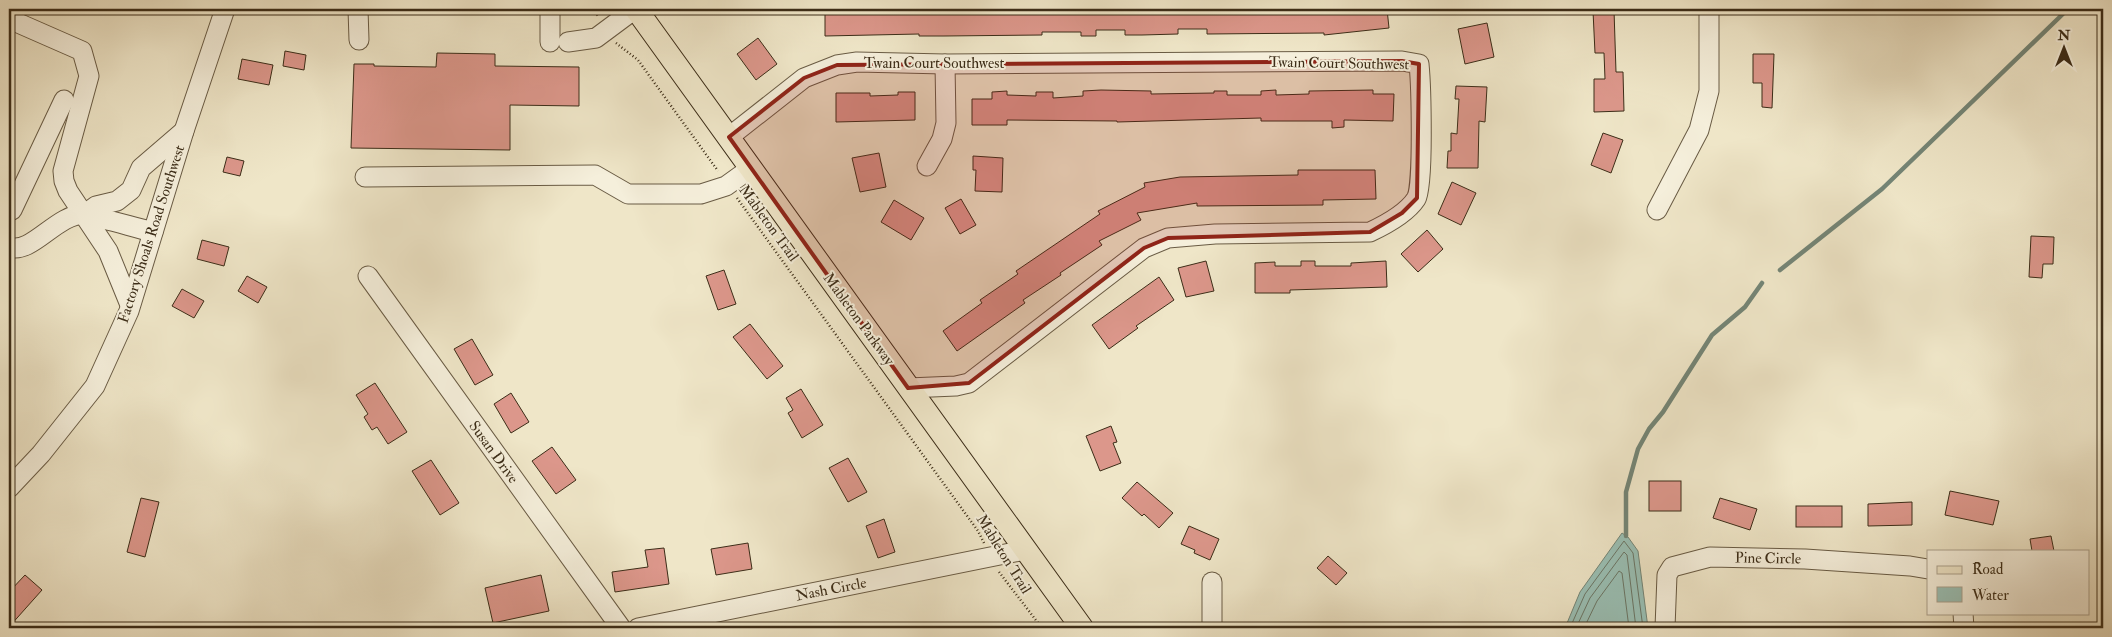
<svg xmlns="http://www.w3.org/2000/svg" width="2112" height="637" font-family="'IM FELL Double Pica',serif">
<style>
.water{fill:#9ac0b5;stroke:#748576}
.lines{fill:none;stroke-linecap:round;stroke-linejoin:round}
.shore{stroke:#6b7666;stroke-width:1}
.stream{stroke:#748576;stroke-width:4.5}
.building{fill:#dc978b;stroke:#3c2d18}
.minor-casing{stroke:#695b44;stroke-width:21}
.major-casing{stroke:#3c2d18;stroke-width:24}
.path{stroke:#3c2d18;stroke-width:2.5;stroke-dasharray:1 2.5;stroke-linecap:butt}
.minor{stroke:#f5efdb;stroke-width:19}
.major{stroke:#efe6c8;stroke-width:22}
.marked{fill:#8f2418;fill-opacity:0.2;stroke:#8f2418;stroke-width:4;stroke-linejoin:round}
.labels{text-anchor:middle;stroke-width:4;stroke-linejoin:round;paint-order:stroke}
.street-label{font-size:15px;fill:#3c2d18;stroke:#f5efdb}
</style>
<rect width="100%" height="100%" fill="#efe6c8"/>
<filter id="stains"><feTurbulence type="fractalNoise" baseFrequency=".004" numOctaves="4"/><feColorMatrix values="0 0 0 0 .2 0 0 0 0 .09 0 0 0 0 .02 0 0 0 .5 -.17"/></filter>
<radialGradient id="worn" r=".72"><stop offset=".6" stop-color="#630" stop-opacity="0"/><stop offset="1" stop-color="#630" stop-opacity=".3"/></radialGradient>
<polygon class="water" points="1622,533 1628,537 1638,551 1648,628 1565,628 1580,592"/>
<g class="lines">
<g class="shore">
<polyline points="1570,628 1585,594 1624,541 1633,553 1643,628"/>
<polyline points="1576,628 1590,598 1624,552 1627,555 1636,628"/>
<polyline points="1584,628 1597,601 1619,571 1622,573 1629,628"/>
</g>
<g class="stream">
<polyline points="1780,270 1882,189 2068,9"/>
<polyline points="1626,536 1626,492 1638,449 1649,429 1663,412 1712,335 1745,307 1762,283"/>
</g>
</g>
<g class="building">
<polygon points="825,9 1387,9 1389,28 1324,35 1324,33 1207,34 1207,29 1178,29 1178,34 1142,35 1125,35 1125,30 1096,30 1096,36 1081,36 1081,32 1042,32 1042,35 944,36 919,36 919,34 825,36"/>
<polygon points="1614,10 1616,72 1623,72 1624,111 1594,112 1594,79 1605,79 1604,53 1595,53 1593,11"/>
<polygon points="1487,23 1494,57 1465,64 1458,29"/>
<polygon points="758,38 777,64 756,80 737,54"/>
<polygon points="285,51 306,55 304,70 283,66"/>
<polygon points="437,53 495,54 495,66 579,67 579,106 510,105 510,150 351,148 354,64 374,64 374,66 436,67"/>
<polygon points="1753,54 1774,54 1772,108 1762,107 1762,83 1753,83"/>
<polygon points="242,59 273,65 269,85 238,79"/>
<polygon points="1456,86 1487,87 1485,122 1479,121 1478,168 1447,168 1448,151 1451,151 1451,133 1457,134 1459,99 1455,99"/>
<polygon points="1101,90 1151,91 1151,94 1214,93 1214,91 1227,91 1227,95 1261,95 1261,91 1276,90 1276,95 1309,94 1309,91 1373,90 1373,94 1394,94 1393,121 1344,120 1344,127 1332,128 1332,121 1261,121 1261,118 1117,122 1117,121 1007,120 1007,125 972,125 972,99 992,99 992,92 1007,91 1007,95 1036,96 1036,92 1053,92 1053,98 1083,96 1083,91"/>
<polygon points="898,92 915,92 915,120 836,122 836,93 870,93 870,96 898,95"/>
<polygon points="1603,133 1623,140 1611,173 1591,165"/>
<polygon points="879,153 886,187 860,192 852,158"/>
<polygon points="973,156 1003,158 1002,192 975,191 976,170 973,170"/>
<polygon points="227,157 244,161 240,176 223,172"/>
<polygon points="1298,170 1375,170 1376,199 1323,200 1323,205 1197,206 1197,203 1137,213 1141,220 1099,241 1102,245 1060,273 1061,275 1023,300 1025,303 957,351 943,331 982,303 980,300 1018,274 1016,271 1100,214 1098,211 1145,187 1144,183 1180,177 1298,175"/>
<polygon points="1452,182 1476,193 1461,225 1438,214"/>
<polygon points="961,199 976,225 960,234 945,208"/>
<polygon points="894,200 924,218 911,240 881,222"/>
<polygon points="1427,230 1443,249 1418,272 1401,254"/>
<polygon points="2031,236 2054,237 2053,264 2043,264 2042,278 2029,277"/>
<polygon points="202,240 229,247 224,266 197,259"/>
<polygon points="1206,261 1214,291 1186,297 1178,268"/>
<polygon points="1301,261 1315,261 1315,266 1351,266 1351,263 1386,261 1387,287 1290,290 1290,293 1255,293 1255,263 1275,262 1275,266 1301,266"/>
<polygon points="724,270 736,304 718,310 706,276"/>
<polygon points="247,276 267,287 258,303 238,291"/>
<polygon points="1159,277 1174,300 1136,326 1138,328 1109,349 1092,325"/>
<polygon points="182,289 204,301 194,318 172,306"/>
<polygon points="750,324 783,366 767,379 733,337"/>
<polygon points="472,339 493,375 475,385 454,349"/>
<polygon points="375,383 407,432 388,444 377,427 372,430 364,417 368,414 356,395"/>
<polygon points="801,389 823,425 802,438 788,413 793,410 786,398"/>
<polygon points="511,393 529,422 511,433 494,404"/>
<polygon points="1111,426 1117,442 1113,443 1121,463 1100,471 1086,436"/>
<polygon points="552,447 576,480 556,494 532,461"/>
<polygon points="848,458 867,492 848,502 829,468"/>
<polygon points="431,460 459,503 440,515 412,471"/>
<rect x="1649" y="481" width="32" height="30"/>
<polygon points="1137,482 1173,513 1159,528 1144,514 1142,516 1122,498"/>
<polygon points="1950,491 1999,501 1993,525 1945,515"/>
<polygon points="141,498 159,502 145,557 127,552"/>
<polygon points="1720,498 1757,509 1750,530 1713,518"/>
<polygon points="1912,502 1912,525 1868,526 1868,504"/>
<rect x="1796" y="506" width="46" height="21"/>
<polygon points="884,519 895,552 878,558 866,526"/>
<polygon points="1189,526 1219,539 1210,560 1194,553 1195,550 1181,544"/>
<polygon points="2051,536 2054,551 2032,551 2030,539"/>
<polygon points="748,543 752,569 716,575 711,549"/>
<polygon points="664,548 669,584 615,592 612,572 648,567 645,550"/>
<polygon points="1328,556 1347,573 1336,585 1317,568"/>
<polygon points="25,575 42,590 9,627 9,592"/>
<polygon points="541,575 549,611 493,623 485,588"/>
</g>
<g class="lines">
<g class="minor-casing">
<g id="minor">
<polyline points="358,9 359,40"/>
<polyline points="9,19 82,51 89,76 63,171 64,181 68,191 108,251 130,305"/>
<polyline points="550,42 550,9"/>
<polyline points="568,42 596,38 635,9"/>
<path d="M729 137 804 78 837 65 857 62 945 64 1402 61 1419 64C1421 84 1424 186 1416 199 1406 214 1385 225 1370 232L1215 234 1168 238 1144 248 969 383 956 386 908 388"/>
<polyline points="927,166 942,139 946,123 945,64"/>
<polyline points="365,177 595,175 628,194 701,194 726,186 751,168"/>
<polyline points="12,210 64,100"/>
<polyline points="1657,210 1699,130 1709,91 1709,9"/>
<polyline points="85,214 96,206 117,201 131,190 141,168 184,131"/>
<path d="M9 247C32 255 56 214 85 214 91 214 98 218 104 219 120 223 137 228 153 232"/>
<polyline points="368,276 621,628"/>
<polyline points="9,488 41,454 95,386 129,311 184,131 225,9"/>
<polyline points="1212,582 1212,628"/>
<polyline points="1963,613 1964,628"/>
<polyline points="638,628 1025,550"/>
<polyline points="1665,628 1667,575 1672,567 1710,557 1805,559 1910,566 1928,569"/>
</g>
</g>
<g class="major-casing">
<polyline id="major" points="636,9 1082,628"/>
</g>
<g class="path">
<polyline points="593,9 598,16"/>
<polyline points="616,43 638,60 718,171"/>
<polyline points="737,198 978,531 984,543"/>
<polyline points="999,572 1042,628"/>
</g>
<use href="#minor" class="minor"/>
<use href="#major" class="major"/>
</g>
<path class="marked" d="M1402 61 1419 64 1417 198 1402 213 1370 232 1168 238 1144 248 969 383 908 388 729 137 804 78 837 65Z"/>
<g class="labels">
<g class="street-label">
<text x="934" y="68">Twain Court Southwest</text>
<text transform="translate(1339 63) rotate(1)" y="5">Twain Court Southwest</text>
<text transform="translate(769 223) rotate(54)" y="5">Mableton Trail</text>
<text transform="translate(151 234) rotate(-72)" y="5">Factory Shoals Road Southwest</text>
<text transform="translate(859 319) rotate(54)" y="5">Mableton Parkway</text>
<text transform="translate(494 452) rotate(54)" y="5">Susan Drive</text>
<text transform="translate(1004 554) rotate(58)" y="5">Mableton Trail</text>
<text transform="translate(1768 558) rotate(1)" y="5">Pine Circle</text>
<text transform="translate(831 589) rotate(-11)" y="5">Nash Circle</text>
</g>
</g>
<rect width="2112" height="637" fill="none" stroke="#efe6c8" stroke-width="30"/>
<rect x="10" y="10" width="2092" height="617" fill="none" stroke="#3c2d18" stroke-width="2.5"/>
<rect x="15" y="15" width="2082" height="607" fill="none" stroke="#3c2d18"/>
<rect x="1927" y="550" width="162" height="65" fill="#f5efdb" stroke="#aba18d"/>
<rect x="1937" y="566" width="25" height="8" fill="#efe6c8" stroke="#aba18d"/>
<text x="1972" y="574" font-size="15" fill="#3c2d18">Road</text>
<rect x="1937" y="587" width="25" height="15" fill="#9ac0b5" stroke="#aba18d"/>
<text x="1972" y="600" font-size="15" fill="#3c2d18">Water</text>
<g transform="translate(2064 48)" stroke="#f5efdb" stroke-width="4" paint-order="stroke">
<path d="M0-4L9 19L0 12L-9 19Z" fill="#3c2d18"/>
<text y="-8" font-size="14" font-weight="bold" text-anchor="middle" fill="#3c2d18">N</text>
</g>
<rect width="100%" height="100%" filter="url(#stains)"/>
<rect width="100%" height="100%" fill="url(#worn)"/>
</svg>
